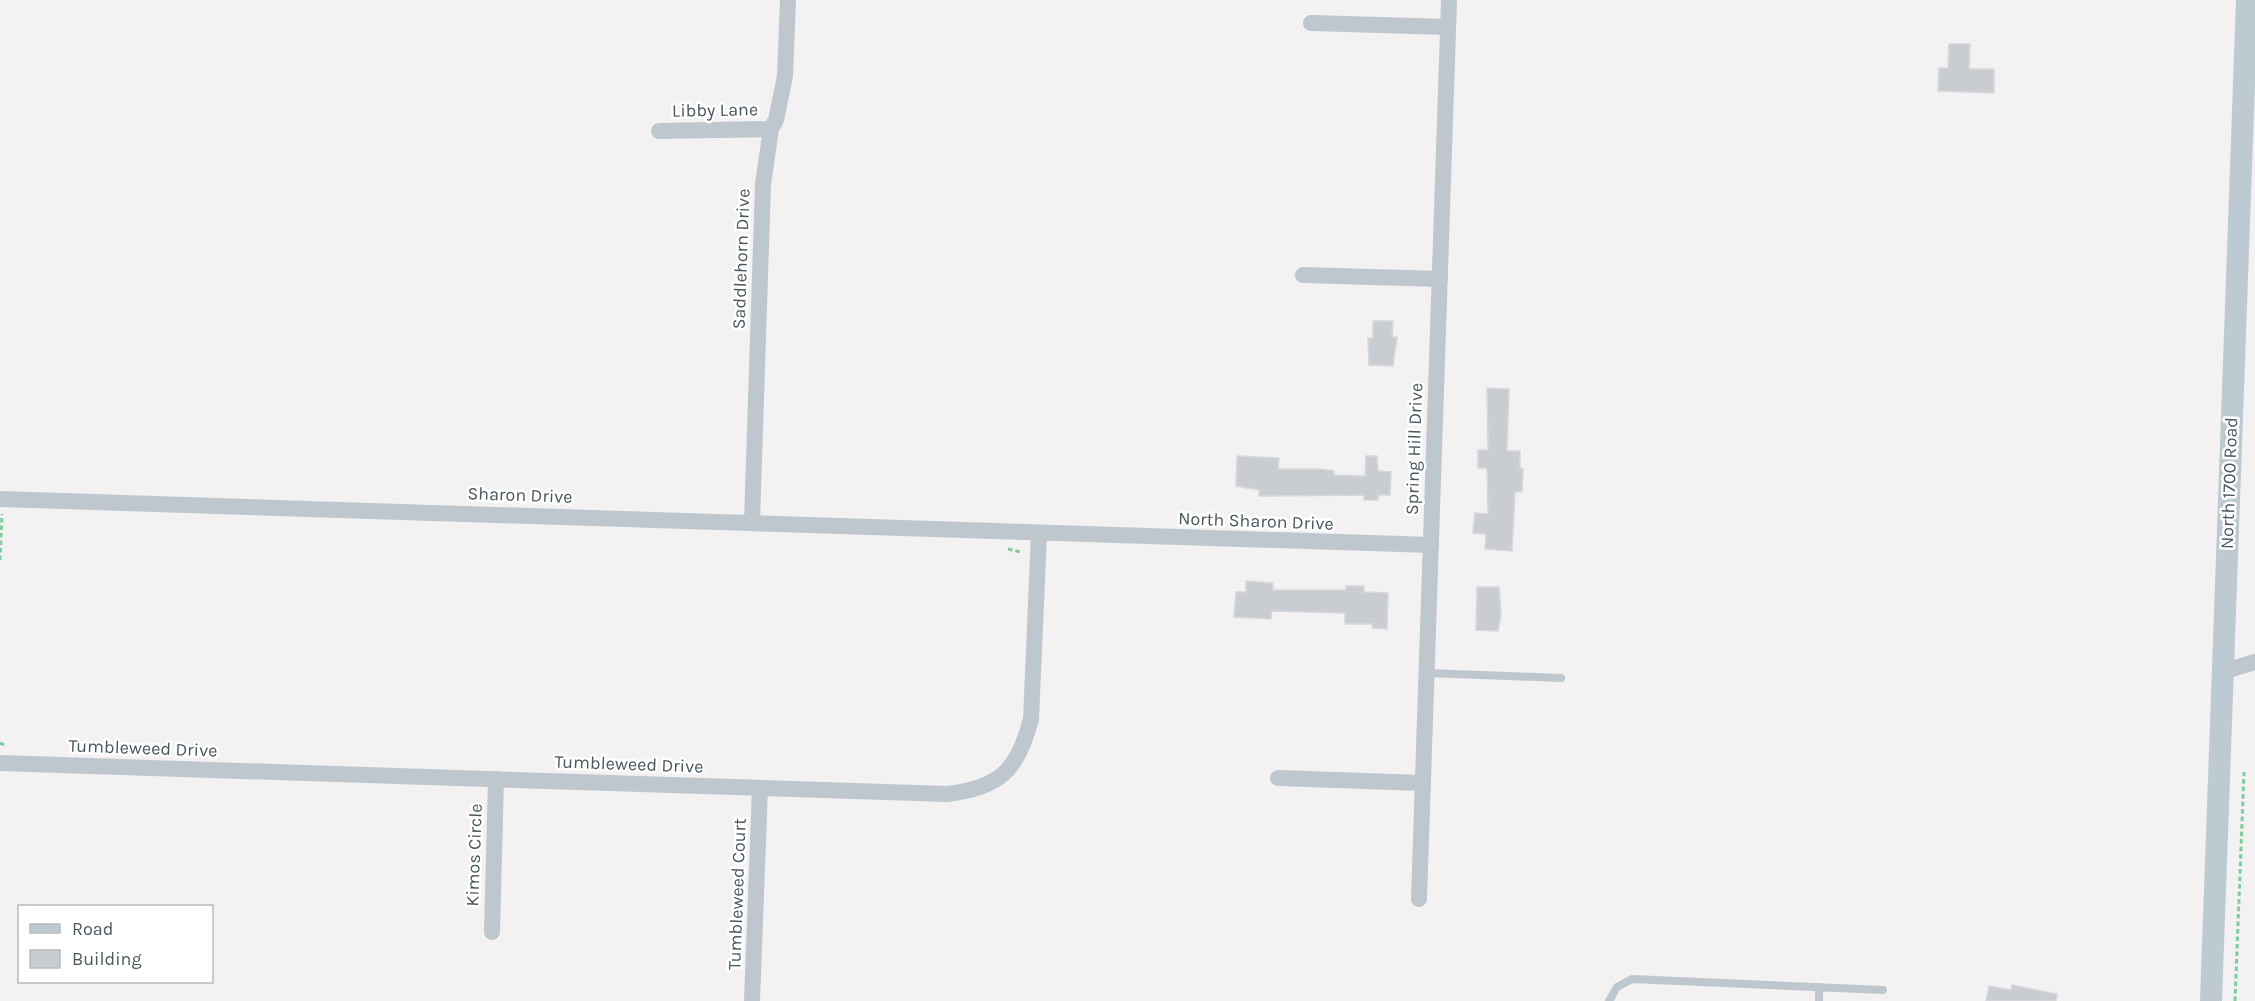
<svg xmlns="http://www.w3.org/2000/svg" width="2255" height="1001" font-family="Karla,sans-serif">
<style>
.building{fill:#c9cdd1;stroke:#d6d8dc;stroke-width:1.5}
.lines{fill:none;stroke-linecap:round;stroke-linejoin:round}
.path{stroke:#7bcd9c;stroke-width:3;stroke-dasharray:4.5 3;stroke-linecap:butt}
.lane{stroke:#bdc7cd;stroke-width:8}
.street{stroke:#bdc7cd;stroke-width:16}
.secondary{stroke:#becad2;stroke-width:22}
.labels{text-anchor:middle;stroke-width:5;stroke-linejoin:round;paint-order:stroke}
.street-label{font-size:18px;fill:#49575f;stroke:#fff}
</style>
<rect width="100%" height="100%" fill="#f4f1f2"/>
<g class="building">
<polygon points="1949,44 1970,44 1969,69 1994,69 1994,93 1938,91 1939,68 1948,68"/>
<polygon points="1373,321 1393,321 1392,337 1397,337 1393,366 1369,365 1368,338 1373,338"/>
<polygon points="1487,388 1509,389 1507,451 1520,451 1520,468 1523,469 1522,492 1515,492 1512,551 1485,549 1486,534 1473,533 1475,513 1488,514 1487,468 1478,468 1478,450 1488,450"/>
<polygon points="1237,456 1279,458 1278,469 1320,469 1334,471 1334,475 1365,476 1366,456 1377,456 1378,471 1391,472 1390,495 1378,495 1378,500 1364,500 1364,495 1259,496 1259,490 1236,486"/>
<polygon points="1246,581 1273,583 1273,590 1346,590 1346,586 1364,586 1364,592 1388,593 1387,629 1372,628 1373,624 1345,624 1345,613 1272,611 1271,619 1234,617 1236,592 1246,592"/>
<polygon points="1477,587 1499,587 1501,615 1498,631 1476,630"/>
<polygon points="2012,985 2057,994 2056,1001 1986,1001 1989,986 2011,990"/>
</g>
<g class="lines">
<g class="path">
<polyline points="1008,549 1021,552"/>
<polyline points="0,560 2,514"/>
<polyline points="0,743 7,746"/>
<polyline points="2235,1001 2244,772"/>
</g>
<g class="lane">
<polyline points="1427,673 1561,678"/>
<polyline points="1609,1001 1617,987 1632,979 1883,990"/>
<polyline points="1819,1001 1819,987"/>
</g>
<g class="street">
<polyline points="1311,23 1448,27"/>
<polyline points="659,131 771,129"/>
<polyline points="1303,275 1440,279"/>
<polyline points="0,499 1431,545"/>
<polyline points="752,522 763,184 771,129 776,120 785,76 788,0"/>
<polyline points="2225,671 2255,662"/>
<path d="M0 763 947 794C1000 788 1018 770 1031 719L1039 534"/>
<polyline points="1278,778 1423,783"/>
<polyline points="1419,899 1449,0"/>
<polyline points="492,932 496,779"/>
<polyline points="752,1001 760,788"/>
</g>
<polyline class="secondary" points="2211,1001 2247,0"/>
</g>
<g class="labels">
<g class="street-label">
<text transform="translate(715 110) rotate(-1)" y="6">Libby Lane</text>
<text transform="translate(741 259) rotate(-88)" y="6">Saddlehorn Drive</text>
<text transform="translate(1414 449) rotate(-88)" y="6">Spring Hill Drive</text>
<text transform="translate(2229 483) rotate(-88)" y="6">North 1700 Road</text>
<text transform="translate(520 495) rotate(2)" y="6">Sharon Drive</text>
<text transform="translate(1256 521) rotate(2)" y="6">North Sharon Drive</text>
<text transform="translate(143 748) rotate(2)" y="6">Tumbleweed Drive</text>
<text transform="translate(629 764) rotate(2)" y="6">Tumbleweed Drive</text>
<text transform="translate(474 855) rotate(-88)" y="6">Kimos Circle</text>
<text transform="translate(737 894) rotate(-88)" y="6">Tumbleweed Court</text>
</g>
</g>
<rect x="18" y="905" width="195" height="78" fill="#ffffff" stroke="#b6bcbf" stroke-width="1.5"/>
<rect x="30" y="924" width="30" height="9" fill="#becad2" stroke="#b6bcbf" stroke-width="1.5"/>
<text x="72" y="935" font-size="18" fill="#49575f">Road</text>
<rect x="30" y="950" width="30" height="18" fill="#c9cdd1" stroke="#b6bcbf" stroke-width="1.5"/>
<text x="72" y="965" font-size="18" fill="#49575f">Building</text>
</svg>
